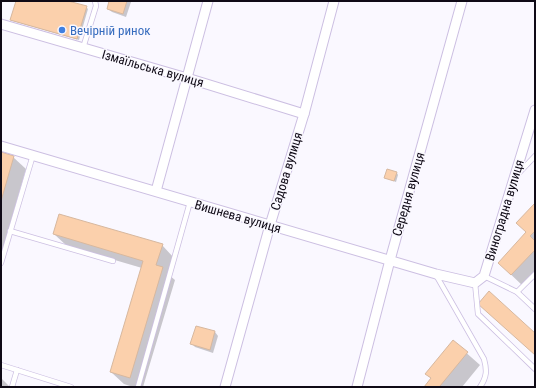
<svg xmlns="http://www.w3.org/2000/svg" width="536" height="388" font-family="'Roboto Condensed',sans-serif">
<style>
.shadow{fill:#0003}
.building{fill:#fbd0ac;stroke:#d7b89f}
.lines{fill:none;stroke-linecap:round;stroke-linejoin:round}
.lane-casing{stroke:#ccbfe2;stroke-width:6}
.street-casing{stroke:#ccbfe2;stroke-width:11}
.lane{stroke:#fff;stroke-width:4.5}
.street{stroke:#fff;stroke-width:9}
.shop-dot{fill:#3f7fe0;stroke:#faf8ff;stroke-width:1.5}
.labels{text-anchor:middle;stroke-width:3;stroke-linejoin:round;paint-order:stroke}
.shop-label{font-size:13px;fill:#366cbe;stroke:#faf8ff;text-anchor:start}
.street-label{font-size:13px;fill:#0f0a16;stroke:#faf8ff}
</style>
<rect width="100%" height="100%" fill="#faf8ff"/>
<g class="shadow">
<polygon points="17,1 65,1 86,7 88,9 79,40 13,21 12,20"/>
<polygon points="111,1 130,1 131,2 126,17 112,12 108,9"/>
<polygon points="1,153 13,157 26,169 1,255"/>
<polygon points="397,173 398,175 396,182 385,178"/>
<polygon points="535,204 535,275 524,287 499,263 527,233"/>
<polygon points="54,234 162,245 174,258 169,275 175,280 143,387 133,387 124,384 111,372 142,268 67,246"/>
<polygon points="215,332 218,336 213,353 195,347 192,344"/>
<polygon points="454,342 480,365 462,387 425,387 432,379 427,374"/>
<polygon points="1,378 10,387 1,387"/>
</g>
<g class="building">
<polygon points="16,1 68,1 87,6 77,39 10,20"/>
<polygon points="109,1 127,1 123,14 107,9"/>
<polygon points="1,152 14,156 1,201"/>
<polygon points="387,169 397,172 394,181 384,178"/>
<polygon points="535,203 535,231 530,236 535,241 535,250 511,275 498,263 526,232 516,223"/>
<polygon points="59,214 163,244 156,265 163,267 130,378 110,372 143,261 53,234"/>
<polygon points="489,291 535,333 535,355 478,304"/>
<polygon points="196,326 215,331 210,350 190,344"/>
<polygon points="453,340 468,352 440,386 441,387 424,387 431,378 425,374"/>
</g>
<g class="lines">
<g class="lane-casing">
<g id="lane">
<polyline points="83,48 96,6 95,1"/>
<polyline points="517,175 535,156"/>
<polyline points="10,231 113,261"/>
<polyline points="1,263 33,155"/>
<path d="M436 275 484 359C487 370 487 377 480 387"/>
<polyline points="484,276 517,292 535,309"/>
<polyline points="475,283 478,314 535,369"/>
<polyline points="517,292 535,274"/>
<polyline points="1,365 71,387"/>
<polyline points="12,387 17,370"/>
<polyline points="138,387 190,202"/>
</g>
</g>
<g class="street-casing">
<g id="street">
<polyline points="1,24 187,78 304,114"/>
<polyline points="1,146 436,274 475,283 484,276 535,110"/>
<polyline points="156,191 208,1"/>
<polyline points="225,387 270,225 304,114 334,1"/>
<polyline points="357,387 390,260 462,1"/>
</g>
</g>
<use href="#lane" class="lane"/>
<use href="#street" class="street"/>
</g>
<circle class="shop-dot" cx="62" cy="30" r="4"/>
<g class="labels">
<g class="shop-label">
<text x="70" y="35">Вечірній ринок</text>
</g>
<g class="street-label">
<text transform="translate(153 68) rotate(16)" y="5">Ізмаїльська вулиця</text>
<text transform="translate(286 171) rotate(-73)" y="5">Садова вулиця</text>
<text transform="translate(408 194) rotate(-74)" y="5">Середня вулиця</text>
<text transform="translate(504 210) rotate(-73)" y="5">Виноградна вулиця</text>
<text transform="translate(238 216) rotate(16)" y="5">Вишнева вулиця</text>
</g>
</g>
<rect width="536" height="388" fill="none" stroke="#0f0a16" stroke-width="4"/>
</svg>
